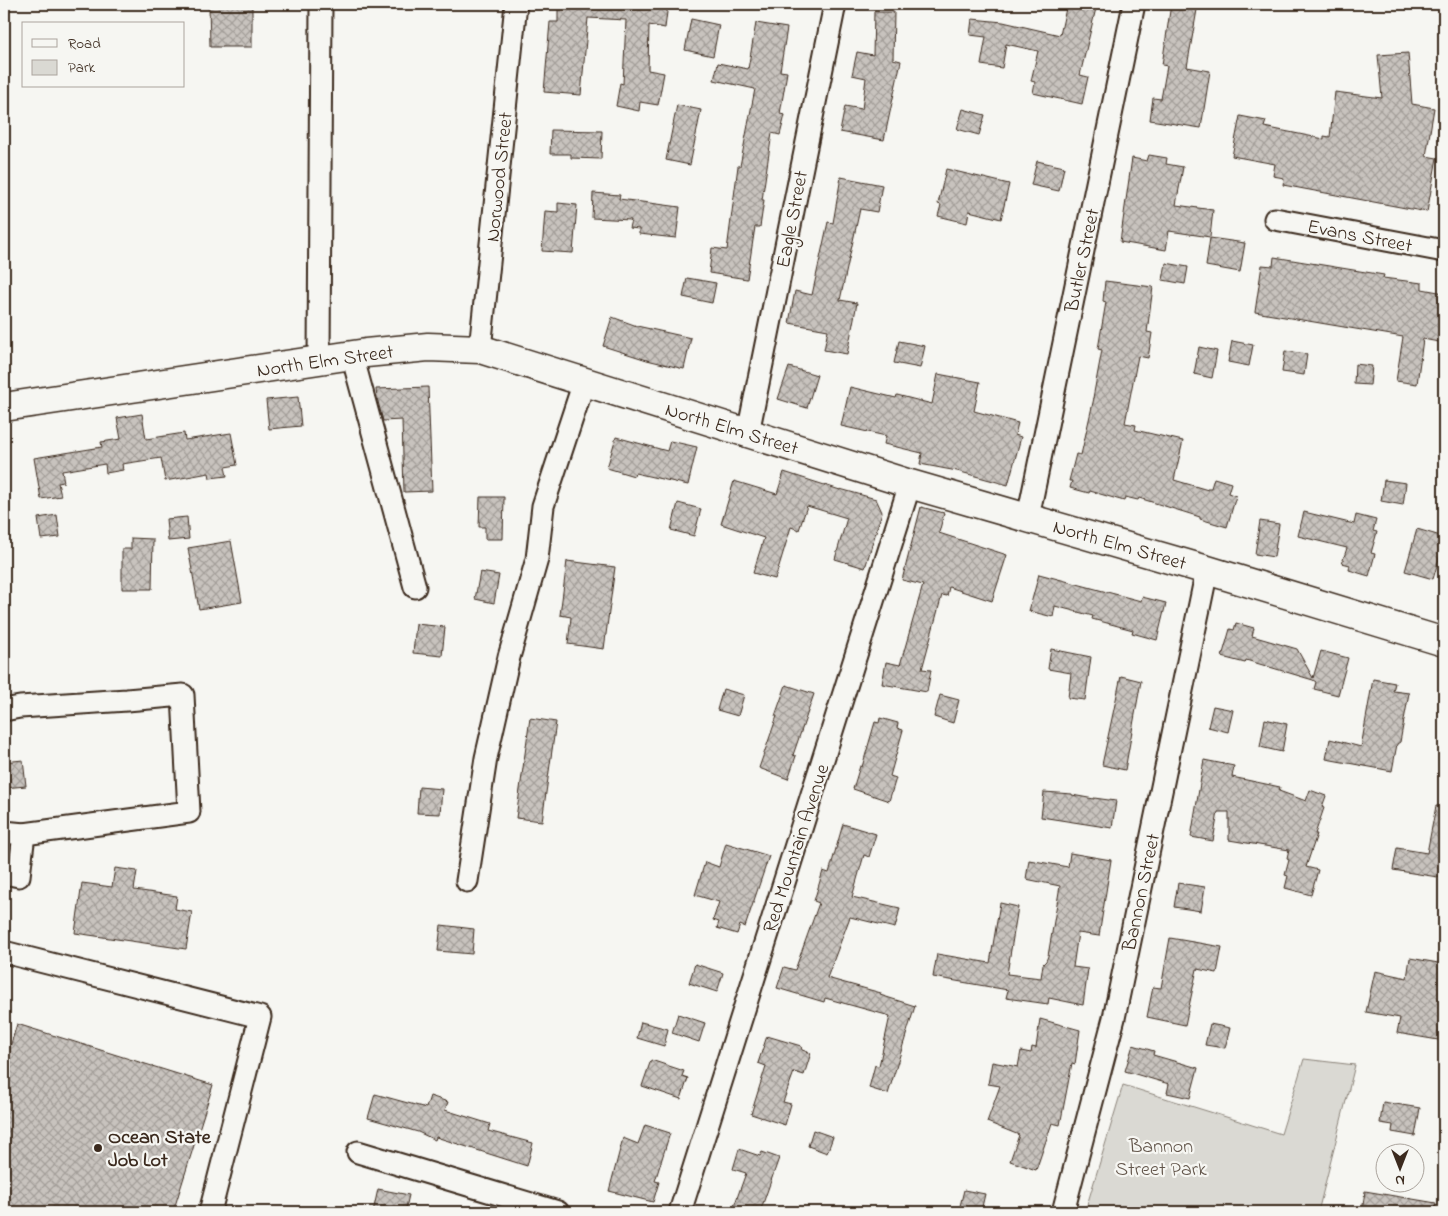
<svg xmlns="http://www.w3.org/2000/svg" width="1448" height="1216" font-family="'Indie Flower',sans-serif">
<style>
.green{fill:#dad9d3;stroke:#8a8278}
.building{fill:url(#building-cross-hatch);stroke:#3b2a1e}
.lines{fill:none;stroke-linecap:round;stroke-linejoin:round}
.minor-casing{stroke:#3b2a1e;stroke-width:25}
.major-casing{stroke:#3b2a1e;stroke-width:31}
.minor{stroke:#f6f6f2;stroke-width:21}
.major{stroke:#f6f6f2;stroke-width:28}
.poi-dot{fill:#3b2a1e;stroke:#f6f6f2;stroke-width:2}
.labels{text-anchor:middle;stroke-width:4.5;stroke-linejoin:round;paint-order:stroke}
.street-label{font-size:20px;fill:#3b2a1e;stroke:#f6f6f2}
.poi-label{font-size:20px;font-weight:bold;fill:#3b2a1e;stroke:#f6f6f2;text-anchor:start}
.park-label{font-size:20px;fill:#63564b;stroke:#f6f6f2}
</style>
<defs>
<pattern id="building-cross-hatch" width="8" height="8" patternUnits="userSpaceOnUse" patternTransform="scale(1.25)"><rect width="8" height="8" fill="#c8c3be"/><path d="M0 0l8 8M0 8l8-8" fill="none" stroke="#a49f9a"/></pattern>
</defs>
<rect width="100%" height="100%" fill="#f6f6f2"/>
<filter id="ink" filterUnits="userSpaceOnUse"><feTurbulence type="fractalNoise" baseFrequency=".02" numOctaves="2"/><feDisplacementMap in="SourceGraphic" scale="10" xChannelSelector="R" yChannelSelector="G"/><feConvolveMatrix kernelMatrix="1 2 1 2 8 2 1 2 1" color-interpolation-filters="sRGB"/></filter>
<g filter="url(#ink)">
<polygon class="green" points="1304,1059 1355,1065 1318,1212 1085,1212 1123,1085 1281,1134"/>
<g class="building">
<polygon points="209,4 252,4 252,47 210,47"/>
<polygon points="558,4 668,4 665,28 649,25 648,70 664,73 658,105 640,102 639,111 616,106 620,83 623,84 626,20 588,18 581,95 544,92 550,22 558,22"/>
<polygon points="1067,4 1097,4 1080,75 1088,77 1082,104 1033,93 1035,82 1031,81 1038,51 1006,44 1002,68 981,65 986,37 970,35 972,19 1003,22 1060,35"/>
<polygon points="1171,4 1198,4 1187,67 1210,71 1201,128 1150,120 1153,98 1161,99 1167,66 1162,65"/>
<polygon points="874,12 894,12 893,59 901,61 884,140 840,132 845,106 862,109 866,78 852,75 857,52 873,55"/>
<polygon points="691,19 719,25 713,56 685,50"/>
<polygon points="756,23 787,28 780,71 787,72 780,114 785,115 780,135 772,133 762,200 764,200 760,227 755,227 747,279 709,273 712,248 727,250 738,166 740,166 755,89 714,80 718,63 748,69"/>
<polygon points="1408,53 1412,104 1434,108 1426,156 1437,158 1427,212 1283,185 1284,178 1273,176 1275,164 1232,156 1240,116 1266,121 1264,127 1324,139 1324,136 1330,137 1335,92 1382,98 1378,55"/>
<polygon points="677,105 701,110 690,165 666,160"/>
<polygon points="963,109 985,115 979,135 957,129"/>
<polygon points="551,130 602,131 601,159 571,158 571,154 550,154"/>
<polygon points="1149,155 1167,158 1166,164 1183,167 1176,205 1213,210 1210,237 1169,231 1166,250 1120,242 1132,158 1147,161"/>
<polygon points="1037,161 1064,167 1059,191 1031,185"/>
<polygon points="946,169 1009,184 1001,219 969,211 967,223 938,216 941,205 938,204"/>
<polygon points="841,177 882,185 877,212 860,209 840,300 857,303 847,354 824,350 828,330 789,323 795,291 812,295 828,222 833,223"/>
<polygon points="593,193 620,195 619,199 680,207 676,238 639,234 639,229 629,228 631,220 592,218"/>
<polygon points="558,203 577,205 573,253 542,251 545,211 558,212"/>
<polygon points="1210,238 1245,243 1240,272 1206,266"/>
<polygon points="1274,257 1384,275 1383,278 1422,283 1422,289 1444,293 1444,343 1423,339 1417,384 1396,381 1403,337 1255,312 1262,265 1273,266"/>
<polygon points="1166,263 1188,267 1185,284 1163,280"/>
<polygon points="687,278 716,283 712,303 683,297"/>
<polygon points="1105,281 1153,287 1147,332 1152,333 1148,358 1138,356 1125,423 1136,425 1135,430 1183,441 1174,480 1208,490 1208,488 1211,488 1214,478 1231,483 1228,493 1236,496 1227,527 1200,519 1200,517 1139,498 1138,500 1125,497 1124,501 1090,491 1089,493 1070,488 1072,481 1069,481 1076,454 1081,455 1094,398 1093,398 1102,350 1098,349 1106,302 1103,301"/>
<polygon points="612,317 637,326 691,338 684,369 647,360 603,346"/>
<polygon points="899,341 925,346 920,368 894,363"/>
<polygon points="1232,341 1253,345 1249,366 1228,362"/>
<polygon points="1199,347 1217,351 1212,378 1194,374"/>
<polygon points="1285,351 1307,354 1304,375 1282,372"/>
<polygon points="1355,364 1372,366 1370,385 1354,384"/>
<polygon points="789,367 817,375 807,408 778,399"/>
<polygon points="938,374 980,382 974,411 1018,423 1015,435 1021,437 1008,485 957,471 920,464 922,453 884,444 886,436 841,426 850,387 896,398 897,395 932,404"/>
<polygon points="428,387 432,491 404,492 402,420 383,421 377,398 376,389"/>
<polygon points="298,397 301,426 269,429 266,400"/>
<polygon points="142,414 146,439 184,433 185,440 231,433 237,465 225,467 227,476 210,478 209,473 165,481 161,458 122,464 123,470 106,473 105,464 62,471 64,482 58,483 61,496 41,499 34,458 102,447 101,442 121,439 117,418"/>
<polygon points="616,437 667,451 670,441 697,447 688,485 635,473 634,476 607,468"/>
<polygon points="784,472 840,490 840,489 876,499 882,512 865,568 835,559 847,518 807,506 799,530 791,527 775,579 753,573 764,538 721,524 734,481 777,494"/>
<polygon points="1384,480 1406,483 1403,505 1381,501"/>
<polygon points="480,497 504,497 503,539 485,539 485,527 479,527"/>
<polygon points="678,503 701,509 694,536 671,530"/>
<polygon points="921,507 944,513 939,533 1007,555 992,601 949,587 947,596 942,595 922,669 931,670 927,692 882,684 886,662 900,665 923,585 902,580"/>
<polygon points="1304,512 1354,524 1356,515 1376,520 1373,531 1377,532 1371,553 1375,554 1369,576 1349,570 1350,565 1342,563 1347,548 1298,536"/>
<polygon points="57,515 60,537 41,539 38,518"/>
<polygon points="187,517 189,539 168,541 166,519"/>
<polygon points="1260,521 1279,524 1274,557 1255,554"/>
<polygon points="1417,529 1444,537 1444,542 1433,579 1405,571"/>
<polygon points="131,538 153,539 152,589 122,589 122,549 131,549"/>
<polygon points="231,541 242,602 199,609 188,548"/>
<polygon points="567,561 615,567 604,649 568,644 571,617 560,615"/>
<polygon points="480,572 499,575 494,603 475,599"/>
<polygon points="1039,574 1141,601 1142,597 1166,603 1157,640 1132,633 1133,630 1092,619 1093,616 1055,606 1053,617 1029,611"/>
<polygon points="1236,623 1254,628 1252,636 1297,649 1313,678 1321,651 1348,658 1338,695 1314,689 1316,682 1313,680 1246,660 1245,663 1222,657 1230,629 1234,630"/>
<polygon points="416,624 445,627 442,656 413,653"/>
<polygon points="1051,649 1091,657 1085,700 1068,698 1071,673 1048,669"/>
<polygon points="1121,676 1141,681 1125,770 1102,765"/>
<polygon points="1373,679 1395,683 1393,691 1409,693 1400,742 1397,744 1392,771 1326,759 1330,739 1361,747"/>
<polygon points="786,685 814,694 793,755 796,756 788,779 759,768 777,716 775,716"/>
<polygon points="723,689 744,695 738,716 717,710"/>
<polygon points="940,695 959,700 953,723 934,717"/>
<polygon points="1213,706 1233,710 1228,732 1208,727"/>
<polygon points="530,718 556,722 542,821 516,818"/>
<polygon points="880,718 898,723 897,728 903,730 890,776 896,778 889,801 853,789 860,766 862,767 875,722 879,723"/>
<polygon points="1265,719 1287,724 1282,752 1260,747"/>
<polygon points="23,760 26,786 4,788 4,762"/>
<polygon points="1204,760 1234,766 1232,777 1280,787 1279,791 1306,801 1310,790 1326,796 1322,807 1324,808 1315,834 1317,834 1306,867 1318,870 1311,895 1285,888 1288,876 1285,875 1289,860 1287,859 1289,850 1229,840 1229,812 1218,812 1213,841 1191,837"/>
<polygon points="419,787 442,789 440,814 417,813"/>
<polygon points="1044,792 1072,794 1072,795 1094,799 1094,798 1116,801 1112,828 1041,817"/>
<polygon points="1436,806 1444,806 1444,878 1393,870 1397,848 1427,853"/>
<polygon points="843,824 876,834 869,857 864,855 852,897 900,908 895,928 850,917 827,978 881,993 880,995 915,1006 888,1094 869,1088 875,1065 879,1066 890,1016 825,998 824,1002 777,988 784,967 795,970 819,903 814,901 823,871 829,873"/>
<polygon points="726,843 769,856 745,927 740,925 737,934 717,928 719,922 713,920 719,902 695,895 705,862 719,867"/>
<polygon points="1070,853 1111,860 1099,936 1078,933 1073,967 1088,969 1083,1005 1049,998 1048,1004 1006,998 1008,990 933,977 937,954 990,963 1000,903 1018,907 1007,974 1041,978 1043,964 1046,961 1048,956 1060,886 1026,879 1029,860 1068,867"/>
<polygon points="115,868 137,871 134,890 177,896 175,909 192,912 186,949 75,933 82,883 112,887"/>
<polygon points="1178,883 1205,887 1201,911 1174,907"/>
<polygon points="441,925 474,929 472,954 438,951"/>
<polygon points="1170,938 1222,947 1217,973 1197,969 1185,1025 1147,1017 1153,987 1161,988"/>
<polygon points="1410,958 1444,964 1444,1041 1397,1033 1400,1018 1366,1012 1375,971 1407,978"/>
<polygon points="695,964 723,973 717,992 689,983"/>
<polygon points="678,1014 705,1023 699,1042 672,1033"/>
<polygon points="1040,1019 1080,1030 1075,1064 1072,1063 1060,1125 1052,1123 1036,1170 1010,1161 1019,1135 987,1122 1000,1086 988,1084 992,1062 1018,1067 1021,1051 1031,1053 1032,1047 1036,1048"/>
<polygon points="641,1022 668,1029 664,1046 637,1038"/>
<polygon points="17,1024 213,1085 173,1212 4,1212 4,1067"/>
<polygon points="1210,1024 1230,1028 1225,1048 1205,1045"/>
<polygon points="767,1036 801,1046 802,1050 811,1053 804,1075 794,1072 783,1102 791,1104 785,1125 751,1114 766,1066 758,1063"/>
<polygon points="1133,1045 1154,1051 1153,1055 1198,1068 1190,1098 1167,1093 1169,1084 1125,1071"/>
<polygon points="651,1060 684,1071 682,1076 688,1078 681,1099 642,1086"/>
<polygon points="375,1094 426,1108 430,1096 448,1102 445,1110 490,1124 488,1131 533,1143 527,1166 436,1137 435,1140 418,1132 368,1118"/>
<polygon points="1383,1102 1420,1108 1415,1136 1392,1132 1393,1125 1380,1123"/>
<polygon points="645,1125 670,1133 655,1181 659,1182 653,1202 609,1191 623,1138 638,1144"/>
<polygon points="813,1130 833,1137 827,1153 808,1146"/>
<polygon points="739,1149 760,1156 762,1152 779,1158 760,1212 732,1212 746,1173 733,1169"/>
<polygon points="378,1189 409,1195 405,1212 373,1212"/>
<polygon points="964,1190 985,1194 981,1211 960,1206"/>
<polygon points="1365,1191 1436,1203 1435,1212 1362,1212"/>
</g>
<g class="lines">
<g class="minor-casing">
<g id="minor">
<polyline points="1275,219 1444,251"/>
<polyline points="480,349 516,4"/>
<polyline points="352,355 415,587"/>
<polyline points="319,361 321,4"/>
<polyline points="748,433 835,4"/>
<polyline points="1028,517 1134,4"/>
<polyline points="4,710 20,707 127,700 183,695 189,812 24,834 19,876 4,873"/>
<polyline points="4,832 24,834"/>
<polyline points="467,881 486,758 509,657 537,559 543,506 584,382"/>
<polyline points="4,952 260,1017 210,1212"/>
<polyline points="358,1152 558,1212"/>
<polyline points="680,1212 910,484"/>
<polyline points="1063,1212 1114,1018 1207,570"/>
</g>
</g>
<g class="major-casing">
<polyline id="major" points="4,407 366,353 428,347 480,349 910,484 1207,570 1444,642"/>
</g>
<use href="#minor" class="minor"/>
<use href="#major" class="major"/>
</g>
</g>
<circle class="poi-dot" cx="98" cy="1148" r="5"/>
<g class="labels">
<g class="street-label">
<text transform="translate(498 177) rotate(-84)" y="7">Norwood Street</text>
<text transform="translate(791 219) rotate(-79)" y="7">Eagle Street</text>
<text transform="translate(1360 235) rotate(11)" y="7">Evans Street</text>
<text transform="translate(1081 260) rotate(-78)" y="7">Butler Street</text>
<text transform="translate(325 360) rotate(-8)" y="7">North Elm Street</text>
<text transform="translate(732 428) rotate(17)" y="7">North Elm Street</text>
<text transform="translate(1120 544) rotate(16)" y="7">North Elm Street</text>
<text transform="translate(795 848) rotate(-72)" y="7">Red Mountain Avenue</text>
<text transform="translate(1140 892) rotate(-78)" y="7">Bannon Street</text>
</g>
<g class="poi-label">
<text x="108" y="1143">Ocean State<tspan x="108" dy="23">Job Lot</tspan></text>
</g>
<g class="park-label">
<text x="1161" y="1152">Bannon<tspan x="1161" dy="23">Street Park</tspan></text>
</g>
</g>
<rect width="1448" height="1216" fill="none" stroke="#f6f6f2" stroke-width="20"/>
<rect x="10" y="10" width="1428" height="1196" fill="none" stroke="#3b2a1e" stroke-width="2" filter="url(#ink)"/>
<rect x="22" y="22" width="162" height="65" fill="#f6f6f2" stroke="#aba49d"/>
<rect x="32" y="39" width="25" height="8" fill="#f6f6f2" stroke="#aba49d"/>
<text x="68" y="48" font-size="15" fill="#3b2a1e">Road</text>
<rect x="32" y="60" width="25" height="15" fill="#dad9d3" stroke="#aba49d"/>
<text x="68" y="72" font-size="15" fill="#3b2a1e">Park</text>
<g transform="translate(1400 1168) rotate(180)"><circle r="24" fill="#f6f6f2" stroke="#aba49d"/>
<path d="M0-4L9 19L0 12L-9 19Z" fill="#3b2a1e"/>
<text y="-8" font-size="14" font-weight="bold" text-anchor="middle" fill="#3b2a1e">N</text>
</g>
</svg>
